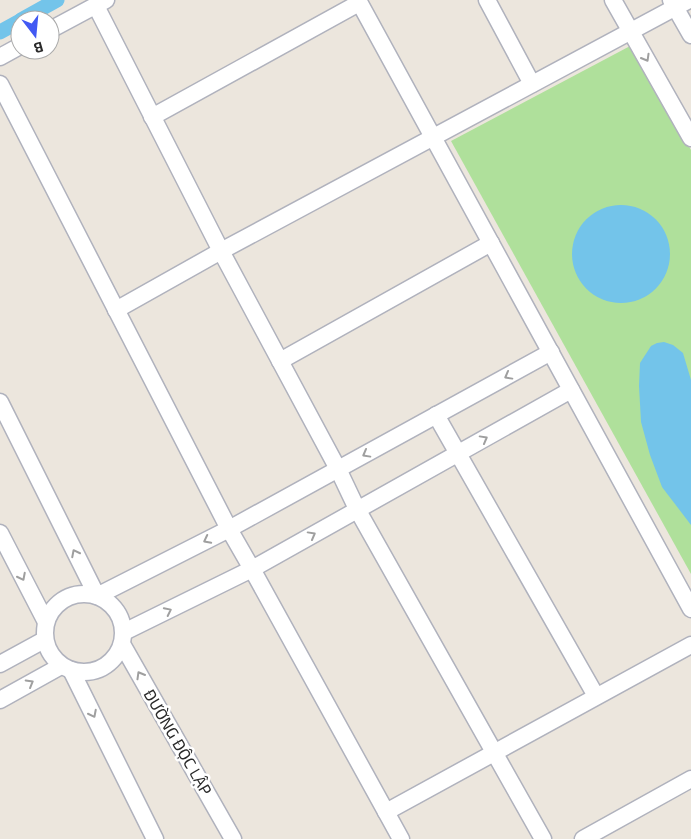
<svg xmlns="http://www.w3.org/2000/svg" width="691" height="839" font-family="'Exo 2',sans-serif">
<style>
.green{fill:#afe09b}
.water{fill:#73c4ea}
.lines{fill:none;stroke-linecap:round;stroke-linejoin:round}
.canal{stroke:#73c4ea;stroke-width:15}
.minor-casing{stroke:#b0b2bd;stroke-width:19}
.minor{stroke:#fff;stroke-width:16}
.oneway{stroke:#9f9f9f}
.labels{text-anchor:middle;stroke-width:5;stroke-linejoin:round;paint-order:stroke}
.street-label{font-size:16px;fill:#2a2a2a;stroke:#fff}
</style>
<rect width="100%" height="100%" fill="#ece6dd"/>
<polygon class="green" points="632,45 691,150 691,574 451,141"/>
<g class="water">
<circle cx="621" cy="254" r="49"/>
<polygon points="664,342 673,345 683,353 691,380 691,525 662,487 650,455 641,422 639,386 640,363 651,346 657,343"/>
</g>
<g class="lines">
<g class="canal">
<polyline points="21,20 57,0"/>
<polyline points="0,32 20,21"/>
</g>
<g class="minor-casing">
<g id="minor">
<polyline points="358,0 691,609"/>
<polyline points="487,0 532,84"/>
<polyline points="613,0 691,138"/>
<polyline points="671,0 691,35"/>
<polyline points="96,6 221,251 338,469 357,509 543,839"/>
<polyline points="50,30 106,0"/>
<polyline points="0,57 20,46"/>
<polyline points="0,84 229,529 252,569 401,839"/>
<polyline points="152,117 359,3"/>
<polyline points="116,310 221,251 689,0"/>
<polyline points="280,361 491,243"/>
<polyline points="0,402 97,596 229,529 551,352"/>
<polyline points="436,415 596,696"/>
<polyline points="0,533 46,622"/>
<circle cx="84" cy="633" r="39"/>
<polyline points="124,632 252,569 571,390"/>
<polyline points="122,644 233,839"/>
<polyline points="0,664 44,640"/>
<polyline points="71,670 155,839"/>
<polyline points="0,700 61,666"/>
<polyline points="386,812 691,645"/>
<polyline points="583,839 691,779"/>
</g>
</g>
<use href="#minor" class="minor"/>
</g>
<defs><path id="oneway-chevron" d="M-2-3.5L2.5 0L-2 3.5" fill="none" stroke-width="1.6" stroke-linecap="round" stroke-linejoin="round" transform="scale(1.25)"/></defs>
<g class="oneway">
<use href="#oneway-chevron" transform="translate(646 58) rotate(60)"/>
<use href="#oneway-chevron" transform="translate(508 376) rotate(151)"/>
<use href="#oneway-chevron" transform="translate(484 439) rotate(-29)"/>
<use href="#oneway-chevron" transform="translate(366 454) rotate(151)"/>
<use href="#oneway-chevron" transform="translate(312 535) rotate(-29)"/>
<use href="#oneway-chevron" transform="translate(207 540) rotate(153)"/>
<use href="#oneway-chevron" transform="translate(75 553) rotate(-117)"/>
<use href="#oneway-chevron" transform="translate(22 577) rotate(63)"/>
<use href="#oneway-chevron" transform="translate(168 611) rotate(-26)"/>
<use href="#oneway-chevron" transform="translate(140 675) rotate(-120)"/>
<use href="#oneway-chevron" transform="translate(30 683) rotate(-30)"/>
<use href="#oneway-chevron" transform="translate(93 714) rotate(63)"/>
</g>
<g class="labels">
<g class="street-label">
<text transform="translate(178 742) rotate(60)" y="6">ĐƯỜNG ĐỘC LẬP</text>
</g>
</g>
<g transform="translate(35 35) rotate(164)"><circle r="24" fill="#ffffff" stroke="#aaaaaa"/>
<path d="M0-4L9 19L0 12L-9 19Z" fill="#4259f3"/>
<text y="-8" font-size="14" font-weight="bold" text-anchor="middle" fill="#2a2a2a">B</text>
</g>
</svg>
